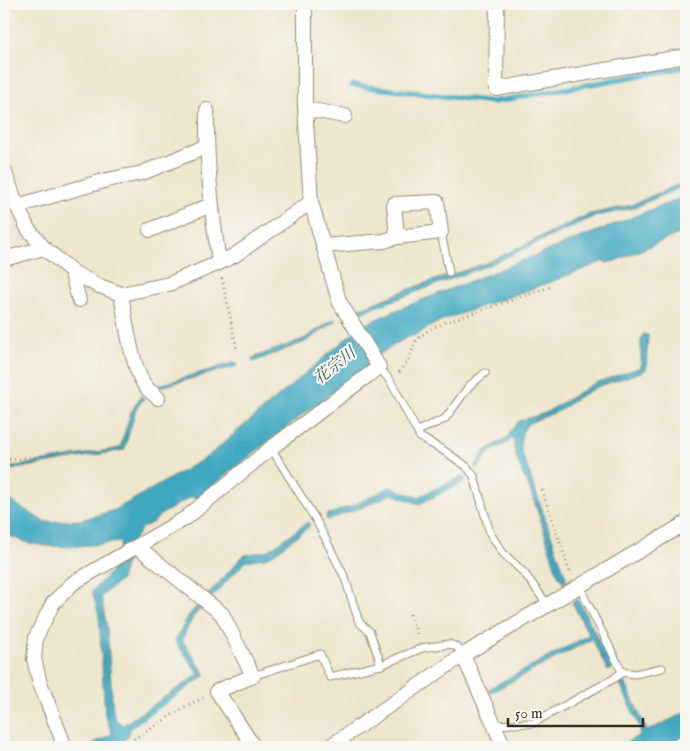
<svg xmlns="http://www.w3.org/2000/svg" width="690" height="751" font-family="'IM FELL English','Noto Serif JP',serif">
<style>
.water{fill:#40a9c0;stroke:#3e6a6f}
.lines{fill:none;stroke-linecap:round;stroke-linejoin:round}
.stream{stroke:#40a9c0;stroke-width:5.5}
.lane-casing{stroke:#948875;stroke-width:9}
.street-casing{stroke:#948875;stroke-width:16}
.path{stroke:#948875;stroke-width:3;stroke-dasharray:1 4;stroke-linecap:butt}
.lane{stroke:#fff;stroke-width:7}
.street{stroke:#fff;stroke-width:14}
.labels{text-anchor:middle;stroke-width:4;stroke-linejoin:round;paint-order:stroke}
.water-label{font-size:16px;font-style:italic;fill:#3d5d5f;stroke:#f6f6f2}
</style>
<rect width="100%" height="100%" fill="#f6f6f2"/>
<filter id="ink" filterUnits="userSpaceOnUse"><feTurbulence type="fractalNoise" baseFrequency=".02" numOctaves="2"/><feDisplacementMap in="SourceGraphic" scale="10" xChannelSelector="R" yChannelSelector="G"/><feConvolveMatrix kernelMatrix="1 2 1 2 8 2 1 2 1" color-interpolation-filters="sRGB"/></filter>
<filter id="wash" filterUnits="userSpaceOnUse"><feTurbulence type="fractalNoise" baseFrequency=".0096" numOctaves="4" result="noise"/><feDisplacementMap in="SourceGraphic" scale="20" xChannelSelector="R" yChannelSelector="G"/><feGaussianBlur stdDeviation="1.12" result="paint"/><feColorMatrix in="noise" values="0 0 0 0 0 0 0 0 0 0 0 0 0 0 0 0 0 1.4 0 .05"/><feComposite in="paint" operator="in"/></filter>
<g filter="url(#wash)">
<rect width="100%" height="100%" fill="#ede6cc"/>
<g class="water">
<polygon points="686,181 686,185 633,208 597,216 580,223 489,265 357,314 356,310 417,286 486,263 587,215 631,205"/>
<path d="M686 196V231L615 261 606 263 604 261 551 282 440 321 418 334 406 338 381 353 367 368 307 411 216 483 199 498 191 497 160 515 155 521 140 529 139 533 132 542 121 580 101 596 107 628 113 712 116 720 123 725 199 674 175 641 188 616 242 557 245 555 267 551 308 522 310 526 269 557 246 561 193 617 182 640 206 675 130 728 128 737 113 747H86L110 735 112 733 105 715 99 616 92 591 114 568 121 542C92 545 50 551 22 541 16 539 10 536 4 533V497L45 522 81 520 115 510 207 457 361 326 399 309Z"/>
<polygon points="334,319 336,321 305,342 253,362 252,358 304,339"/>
<path d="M643 334 648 335 646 369 644 371 597 387 575 399 561 410 529 423C521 431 520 439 521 450L567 580 563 583 557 573C549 547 541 521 532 495 526 478 511 456 514 437L507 443 488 453 478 469 474 467 486 450 508 437 510 432 519 421 545 413 593 384 641 367V341Z"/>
<polygon points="236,362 237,366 157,388 156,386"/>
<polygon points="141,396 144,398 136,409 124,450 4,471 4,468 120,448 131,412"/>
<polygon points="463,476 466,481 419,504 392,494 361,508 327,520 326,515 354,505 390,487 418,497"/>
<polygon points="578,599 613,668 608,671 592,639 490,693 488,689 589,635 572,602"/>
<polygon points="625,682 647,731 686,712 686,737 662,747 617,747 640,735 640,728 620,684"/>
</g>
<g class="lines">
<polyline class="stream" points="352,85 493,102 686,67"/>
</g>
</g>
<g filter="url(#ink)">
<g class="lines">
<g class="lane-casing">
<g id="lane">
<polyline points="441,232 449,272"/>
<polyline points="379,367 391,382 420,437 446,452 466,466 474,476 490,533 502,552 525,574 547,604"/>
<polyline points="417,431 445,419 469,386 485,373"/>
<polyline points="271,448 316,520 345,578 359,622 370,632 381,665"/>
<polyline points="622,672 635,674 662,668"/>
<polyline points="253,676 320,654 330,677 381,665 422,648 449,644 457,647 463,655"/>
<polyline points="494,725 533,723 615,678 622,672 579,586"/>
</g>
</g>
<g class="street-casing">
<g id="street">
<polyline points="497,4 496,89 686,56"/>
<polyline points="306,109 345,116"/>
<path d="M207 110C206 161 212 212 219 263"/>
<polyline points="4,170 17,206 28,229 44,248 74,273 97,285 121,294 169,284 219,263 235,255 311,202"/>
<polyline points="17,206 107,180 142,173 206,147"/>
<polyline points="150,230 211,205"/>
<polyline points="323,246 384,241 397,237 441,232 437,202 394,204 397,237"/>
<polyline points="4,259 44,248"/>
<polyline points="71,270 79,300"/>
<path d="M121 294C125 317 132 370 146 387 149 391 154 394 158 398"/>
<polyline points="138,547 222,614 253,676 217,691 254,747"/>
<polyline points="463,655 504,747"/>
<polyline points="65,747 40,683 34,659 36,637 53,603 73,583 186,518 271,448 379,367 339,301 311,202 305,106 305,4"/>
<polyline points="329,747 463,655 686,523"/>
<polyline points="676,747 686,742"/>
</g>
</g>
<g class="path">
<polyline points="222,278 237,350"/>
<polyline points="399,372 408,360 417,339 430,329 446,322 550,287"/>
<polyline points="4,460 37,457"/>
<polyline points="542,490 571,575"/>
<polyline points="410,614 418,637"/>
<polyline points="121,747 188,705 203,698"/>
</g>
<use href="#lane" class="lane"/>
<use href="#street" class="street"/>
</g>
</g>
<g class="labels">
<g class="water-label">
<text transform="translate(334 365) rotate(-39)" y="6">花宗川</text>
</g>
</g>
<rect width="690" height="751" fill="none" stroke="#f6f6f2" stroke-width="20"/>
<path d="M508 718v8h135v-8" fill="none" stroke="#3b2a1e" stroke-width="2.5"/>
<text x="515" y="718" font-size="15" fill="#3b2a1e" stroke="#f6f6f2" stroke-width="4" paint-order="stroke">50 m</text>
</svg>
